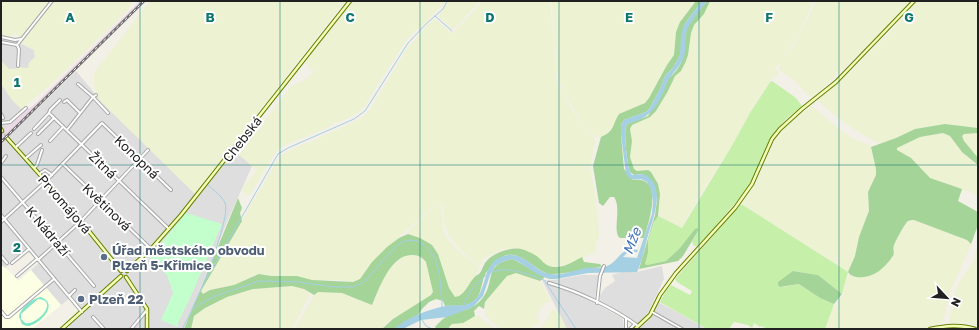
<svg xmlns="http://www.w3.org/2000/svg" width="979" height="330" font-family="'Golos Text',sans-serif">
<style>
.residential{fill:#dfdede}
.industrial{fill:#ecd9e6}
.education{fill:#fcffe4}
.farmland{fill:#ecf2d2}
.grass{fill:#c6efaa}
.forest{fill:#a5d499}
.park{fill:#c3fecd}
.pitch{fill:#80e6c9;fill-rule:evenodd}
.water{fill:#a5cfe3}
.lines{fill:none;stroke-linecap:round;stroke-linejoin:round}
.stream{stroke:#a5cfe3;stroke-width:1}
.secondary-tunnel{stroke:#c8c7bf;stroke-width:2.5;stroke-dasharray:2.5 1;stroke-linecap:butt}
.street-casing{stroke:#a8a8a8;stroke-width:4}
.secondary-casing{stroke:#668100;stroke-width:4.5}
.street{stroke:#fff;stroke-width:2}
.secondary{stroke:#f4feb9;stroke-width:2.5}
.rail-casing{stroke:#6f6f6f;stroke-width:2.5}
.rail{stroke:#fff;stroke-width:1;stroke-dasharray:3;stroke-linecap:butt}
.grid{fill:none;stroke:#0f766e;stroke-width:1;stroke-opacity:0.55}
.service-dot{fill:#5c6f8a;stroke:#fff;stroke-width:1.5}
.labels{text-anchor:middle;stroke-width:4;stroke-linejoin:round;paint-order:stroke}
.street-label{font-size:13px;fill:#212121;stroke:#fff}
.service-label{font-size:13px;font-weight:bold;fill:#4e5e75;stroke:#fff;text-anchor:start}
.water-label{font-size:14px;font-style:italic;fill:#4474ba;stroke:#fff}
.grid-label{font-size:13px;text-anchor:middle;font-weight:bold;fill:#0f766e;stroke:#fff;stroke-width:4;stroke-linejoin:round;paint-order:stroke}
</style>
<rect width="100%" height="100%" fill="#f2f0e7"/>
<g class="residential">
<polygon points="1,39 20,43 34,50 35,57 29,63 28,68 9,69 1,61"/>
<polygon points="76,71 102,102 198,195 236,152 252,166 227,222 184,329 72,329 67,325 82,312 70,298 61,305 33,273 31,270 40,262 29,249 5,268 3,266 1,268 1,84 22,109 26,106 33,113"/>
<polygon points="662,266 664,279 646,317 641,322 638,324 618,311 600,303 600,295 605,288 615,281 612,275 622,272 637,272"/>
<polygon points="582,275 599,275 595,297 593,302 622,318 623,320 624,329 567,329 542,280 554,280"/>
<polygon points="658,302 677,312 706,329 637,329 653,314"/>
</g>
<polygon class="industrial" points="140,1 146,1 41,104 5,141 1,147 1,133 7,126 35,104"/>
<polygon class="education" points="3,266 10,272 18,281 31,270 61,305 32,329 1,329 1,268"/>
<g class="farmland">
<polygon points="1,1 51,1 21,38 15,33 10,37 1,35"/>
<polygon points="54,1 132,1 129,8 122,16 50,85 21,109 12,100 1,84 1,61 9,69 16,69 17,67 28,68 29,63 35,57 34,50 20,43"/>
<polygon points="150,1 344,2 195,194 98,99 94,84 94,74 98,68"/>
<polygon points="354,1 445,1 423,26 420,29 417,29 407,39 363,108 359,112 346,119 339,122 334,122 331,126 283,146 278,150 274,155 249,196 248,196 242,191 242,189 257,170 239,155 291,86 303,81 314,72 307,64 307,60"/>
<polygon points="448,1 479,1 457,26 452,29 439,17 440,14"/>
<polygon points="483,1 550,1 556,78 565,98 578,119 594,137 595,141 590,168 596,200 599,235 596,244 596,252 565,265 552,267 547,266 541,261 537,257 525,250 516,248 503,249 483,259 479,267 477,263 468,257 458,247 448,234 445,226 443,206 440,203 442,210 443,229 445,236 461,254 472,261 479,268 476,276 463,293 459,297 455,297 449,288 438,254 432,245 420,238 408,234 409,231 439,201 439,200 415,223 401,235 400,234 397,240 379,255 358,280 351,282 340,280 312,280 297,276 271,276 263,274 255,275 234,285 210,290 203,294 202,293 201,291 252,203 277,162 283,154 304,144 307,143 310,144 312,141 356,121 364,116 371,108 406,50 421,32 433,20 436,20 452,34"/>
<polygon points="552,1 696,1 680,22 676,32 674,55 667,65 649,98 645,103 619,114 613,128 602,137 596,137 583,124 565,95 559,81 556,71"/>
<polygon points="710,1 813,1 798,37 782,60 796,43 816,1 911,1 899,16 859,54 813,97 808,95 795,81 779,70 779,64 774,68 779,73 771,80 759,97 733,144 707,184 681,228 659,216 659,188 651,172 645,170 637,171 634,170 630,157 632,141 630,129 632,125 650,117 656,111 668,91 675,76 681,71 688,55 691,33 694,25 704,14"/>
<polygon points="918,1 978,1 978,128 949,124 932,126 915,129 887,142 878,143 852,128 833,114 819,101 821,97 848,74 894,28"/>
<polygon points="810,107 814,108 838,128 853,139 870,145 876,169 876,175 868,192 869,211 867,216 859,237 855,256 848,272 741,204 756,183 774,141 786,126"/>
<polygon points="943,133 950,136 962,152 978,165 978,195 930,178 911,158 897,150 897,148 920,137"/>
<polygon points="978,133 978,158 964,141 962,136 964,134"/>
<polygon points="911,220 914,220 967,240 971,244 950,292 943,322 923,329 825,329 830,313 843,295 847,277 849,275 857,277 865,277 880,271 892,257 895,253 893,246 908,221"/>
<polygon points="978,243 978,326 966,322 951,323 949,322 950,314 956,290 960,281 971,266 975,258"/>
<polygon points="409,255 418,256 426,262 433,292 431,295 388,322 382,329 295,329 314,295 318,292 342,293 372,305 383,280 393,265 404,256"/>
<polygon points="516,273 540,281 551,302 547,302 540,308 537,316 539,322 531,329 500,329 485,315 485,302 507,276"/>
<polygon points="292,286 304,289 310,294 292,329 191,329 194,316 198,312 227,297 253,289"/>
<polygon points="553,309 558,312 567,329 540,329"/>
<polygon points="478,316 495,329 450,329 449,328 452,324 463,323 472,317"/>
</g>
<g class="grass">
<polygon points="772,81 796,98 802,106 786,119 774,133 768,143 756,172 747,189 715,227 697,246 694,246 692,242 698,231 695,231 680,248 666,261 647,265 645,264 648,253 648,240 656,218 658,216 682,228 733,144 750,113 770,82"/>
<polygon points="741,204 848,272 842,294 818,275 794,271 778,282 780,287 784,287 799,284 820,298 834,304 825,329 768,329 761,326 760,327 754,323 752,328 748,325 734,322 729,329 707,329 660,302 666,291 671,285 690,295 692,291 677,282 675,279"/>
</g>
<g class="forest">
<path d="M696 1H702L684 25 680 55 673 68 665 76 660 89 650 108 646 112 624 120 621 125V135L624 169 633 180C665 175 649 222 644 238H620C612 232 622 208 614 197H610L603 206 599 203 593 166 601 137C615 131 612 125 619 114L645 103 649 98 667 65 674 55 676 32 680 22Z"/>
<path d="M707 1H710L704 14 694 25 691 33 688 55 686 61 681 71 675 76 668 91 656 111 650 117 632 125 630 129 632 141 630 157 634 169 637 171 648 170 651 172 658 184 660 194 658 216 654 222 648 240V253L645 264 647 265 666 261 680 248 695 229 698 228V231L683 256 678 261 639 269 655 215 657 201 655 188 642 174 634 175 630 172C627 163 623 131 627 124L648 116 669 78C679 70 685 58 685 45 685 39 685 32 688 26 693 17 701 9 707 1Z"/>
<path d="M945 124 978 128V133L964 134 962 136 964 141 978 158V165L962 152 950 136 943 133 920 137 897 148V150L911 158 930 178 962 189 958 201 978 212V225L971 244 967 240 914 220C912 220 910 220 908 221 905 223 895 242 894 245 892 250 896 253 892 257 889 262 883 268 879 271 871 277 854 281 848 272L855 256 859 237 867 216 869 211 868 192 876 175V169L871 147 896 138 915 129Z"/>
<path d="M238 198 242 208 240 213 242 221 201 291 203 294 210 290 234 285 259 274 271 276H297L312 280 353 282 360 279 372 262 387 247 399 238 408 234 420 238 432 245 438 254 449 288 455 297C467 296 469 278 479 274 482 271 483 266 485 263 492 253 509 247 521 249 526 250 531 253 535 255 542 259 544 266 553 267 563 268 573 262 582 257L584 262 600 264 602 267C590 268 556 276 548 274 533 269 521 250 504 256 501 258 488 270 486 273 480 283 483 298 469 304 461 307 453 305 445 306L443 301 436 299 429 302 422 309 419 314 394 329H382L393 319 431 295 433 292 426 262C423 258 419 255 413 255 391 253 379 289 372 305L342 293 318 292 314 295 304 289 292 286 253 289 227 297 205 308 194 316 191 329H184Z"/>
<path d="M512 259C524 264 533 272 545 277L540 281 516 273 507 276 485 302 484 309 479 306 474 311 475 316 463 323 452 324 449 327 450 329H437L435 327C438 324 442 319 446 317 461 308 472 313 484 296 495 279 484 264 512 259Z"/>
<polygon points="793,271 818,275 842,294 834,304 820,298 799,284 780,287 778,285 778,282"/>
</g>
<polygon class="park" points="186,213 222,224 191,296 178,323 178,327 161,320 173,293 167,275 149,258"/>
<path class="pitch" d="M41 297C61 305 37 326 28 326 26 326 24 325 22 324L19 317C20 308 33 298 41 297ZM38 299C60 300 37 326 25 323L21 319V314Z"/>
<path class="water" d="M702 1H707C701 9 694 17 689 26 683 35 687 46 684 56 681 66 674 71 669 79 666 82 666 87 664 91 655 111 648 118 627 124 623 131 627 163 630 172L632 175C637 175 642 173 647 176 667 189 651 223 647 239 644 251 642 261 637 272L588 273 556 279H549L537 274 519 262 512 259 504 261 495 266 490 275 483 296 473 307 447 317 421 320 403 329H394C408 317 429 309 446 306 454 304 463 307 470 303 490 293 479 263 504 256 524 250 534 272 550 274 562 276 575 270 586 268 593 267 601 269 607 266 619 262 620 246 638 250L637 252 627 253 623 257 637 258 652 214 653 201 651 189 647 182 641 179C634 180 630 180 626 174L621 135V125L624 120 646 112 650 108 660 89 665 76 673 68 680 55 681 35 684 25Z"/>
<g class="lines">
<g class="stream">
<polyline points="435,16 452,31"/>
<path d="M492 272C507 266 529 274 544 280L576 329"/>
<path d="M206 278C210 265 230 215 225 203 222 196 214 191 208 185"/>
<polyline points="442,298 442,307"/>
<polyline points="464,304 471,290 486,275"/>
<path d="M193 310 196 306 215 296 259 281 299 282 334 287H353L363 283 396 246C402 241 408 239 416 241 437 247 441 277 441 295"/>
<polyline points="191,311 205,281 278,154 288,148 354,119 365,111 408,43 426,24 443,9 447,1"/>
<polyline points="422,320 426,326 432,329"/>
<polyline points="182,329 191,312"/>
</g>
<polyline class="secondary-tunnel" points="2,131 7,138"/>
<g class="street-casing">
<g id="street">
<polyline points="1,37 15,40 21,39"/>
<polyline points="1,42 17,45"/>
<polyline points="17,45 52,1"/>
<polyline points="17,45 19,49 18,66"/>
<polyline points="96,95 93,97 108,113"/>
<polyline points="60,100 50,110 49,113 169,229"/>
<polyline points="64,102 67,100 80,113"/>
<polyline points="1,114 3,118"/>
<polyline points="1,123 10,122 26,108"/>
<polyline points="34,129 49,113"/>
<polyline points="67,130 93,97 78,84"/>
<polyline points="38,134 54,118"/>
<polyline points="50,141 63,127"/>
<polyline points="16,147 31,133"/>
<polyline points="26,158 41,145"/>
<polyline points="1,163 6,156"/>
<polyline points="63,164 151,249"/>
<polyline points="34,168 37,165 42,150"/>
<polyline points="39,174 45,170 52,175"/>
<polyline points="1,177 94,286"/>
<polyline points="1,215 82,312"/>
<polyline points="1,222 46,181 102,123 171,190"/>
<polyline points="1,256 7,263"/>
<polyline points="38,260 81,221 148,150"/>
<polyline points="12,263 29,249"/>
<polyline points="17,276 37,259"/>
<path d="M549 283C577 291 614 308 638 326"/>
<polyline points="69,296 75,290"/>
<polyline points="597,303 600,276 604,266"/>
<polyline points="1,311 6,317 9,317 54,279"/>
<polyline points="652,312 682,329"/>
<polyline points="93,317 104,329"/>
<polyline points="626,318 626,329"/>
<polyline points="131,329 147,310"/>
<polyline points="630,329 635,324"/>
</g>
</g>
<g class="secondary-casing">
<g id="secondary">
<polyline points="1,129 2,131"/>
<polyline points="7,138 76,215 121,271"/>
<polyline points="127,271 151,249 181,215 350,1"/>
<polyline points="126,277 147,309 147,329"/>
<polyline points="62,329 121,276"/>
<polyline points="635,329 650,315 660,295 676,273 735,208 752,184 772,139 780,129 802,109 836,82 914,1"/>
<path d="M930 329C945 326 960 324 975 329"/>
</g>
</g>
<use href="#street" class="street"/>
<use href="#secondary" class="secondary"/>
<g class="rail-casing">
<polyline id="rail" points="1,142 144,1"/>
</g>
<use href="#rail" class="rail"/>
</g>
<path class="grid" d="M140 1V329M280 1V329M420 1V329M559 1V329M699 1V329M839 1V329M1 165H978"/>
<g class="service-dot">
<circle cx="104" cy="257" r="4"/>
<circle cx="81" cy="299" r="4"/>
</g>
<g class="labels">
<g class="street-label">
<text transform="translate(242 139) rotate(-52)" y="5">Chebská</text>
<text transform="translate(137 157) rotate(44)" y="5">Konopná</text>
<text transform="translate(103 165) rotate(44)" y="5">Žitná</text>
<text transform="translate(65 204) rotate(49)" y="5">Prvomájová</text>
<text transform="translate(107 207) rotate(44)" y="5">Květinová</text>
<text transform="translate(48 231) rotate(50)" y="5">K Nádraží</text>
</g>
<g class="service-label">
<text x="112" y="255">Úřad městského obvodu<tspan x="112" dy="15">Plzeň 5-Křimice</tspan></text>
<text x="89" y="304">Plzeň 22</text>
</g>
<g class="water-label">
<text transform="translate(632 241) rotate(-69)" y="5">Mže</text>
</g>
</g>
<g class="grid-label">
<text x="70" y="22">A</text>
<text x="210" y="22">B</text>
<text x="350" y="22">C</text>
<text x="490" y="22">D</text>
<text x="629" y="22">E</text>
<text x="769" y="22">F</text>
<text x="909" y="22">G</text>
<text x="17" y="87">1</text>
<text x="17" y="252">2</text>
</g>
<rect width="979" height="330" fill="none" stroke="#212121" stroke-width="4"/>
<g transform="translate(947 298) rotate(116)" stroke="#ffffff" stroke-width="3" paint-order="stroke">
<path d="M0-3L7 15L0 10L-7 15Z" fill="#212121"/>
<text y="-6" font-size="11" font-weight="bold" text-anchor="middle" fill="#212121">N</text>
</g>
</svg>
